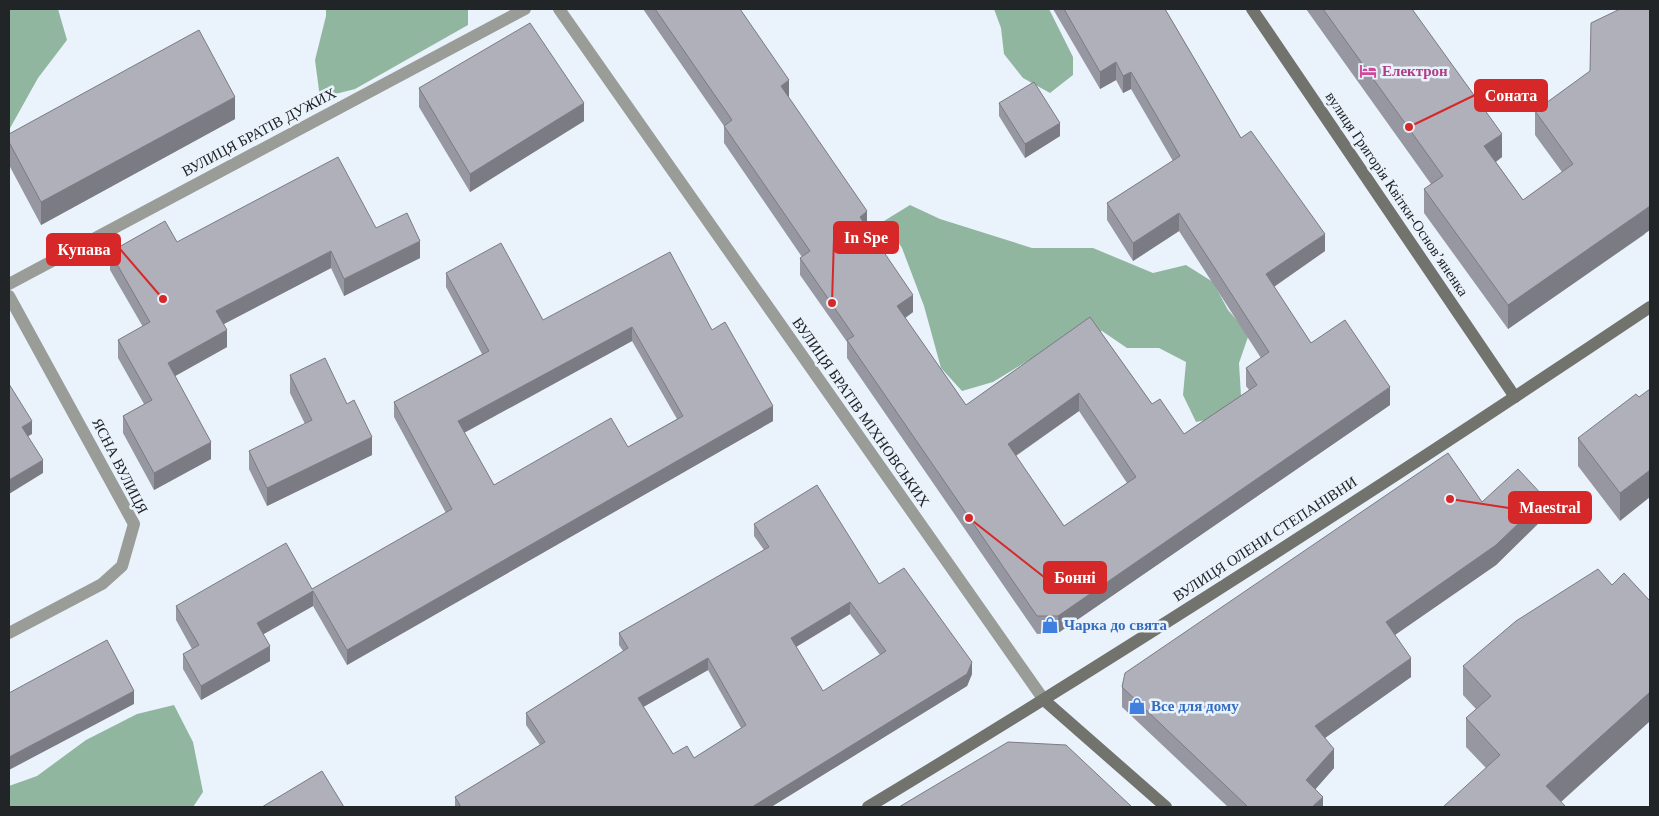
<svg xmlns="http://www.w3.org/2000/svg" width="1659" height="816" font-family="'Times New Roman',serif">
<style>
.forest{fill:#91b6a0}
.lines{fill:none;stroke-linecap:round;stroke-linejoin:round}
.street{stroke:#9a9c97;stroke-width:12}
.secondary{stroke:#71736c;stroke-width:12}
.wall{fill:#9797a1;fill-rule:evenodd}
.shaded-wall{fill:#7b7b83}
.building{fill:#b0b0bb;stroke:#7b7b83;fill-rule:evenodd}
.labels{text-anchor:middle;stroke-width:5;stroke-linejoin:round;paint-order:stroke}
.hotel-label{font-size:15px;font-weight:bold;fill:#b23c85;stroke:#eaf3fc;text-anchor:start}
.street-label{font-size:15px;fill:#222528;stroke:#eaf3fc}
.shop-label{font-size:15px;font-weight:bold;fill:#366cbe;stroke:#eaf3fc;text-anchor:start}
.leader{fill:none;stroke:#d62828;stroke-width:2}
.callout-dot{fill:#d62828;stroke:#eaf3fc;stroke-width:2}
.callout{fill:#d62828;stroke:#d62828;stroke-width:2}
.callout-label{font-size:16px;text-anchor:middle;font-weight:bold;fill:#fff}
</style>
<rect width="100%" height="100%" fill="#eaf3fc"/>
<g class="forest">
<polygon points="9,9 58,9 67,40 38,78 9,130"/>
<polygon points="326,9 468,9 468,25 355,89 320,98 315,60 326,16"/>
<polygon points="994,9 1049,9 1073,57 1073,75 1050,93 1023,78 1004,54 1001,28"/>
<polygon points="910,205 940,219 1032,248 1093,248 1153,273 1186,265 1213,282 1228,310 1249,334 1239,363 1241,396 1226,416 1196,422 1183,395 1186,362 1159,348 1127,348 1102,331 1075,332 993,382 962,391 941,368 924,306 902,248 884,221"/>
<polygon points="174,705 193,742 203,792 193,807 9,807 9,786 37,776 86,740 137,714"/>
</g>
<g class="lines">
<g class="street">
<polyline points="559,9 1044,700"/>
<polyline points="9,284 525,9"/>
<polyline points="9,296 134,524 122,566 102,584 9,633"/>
</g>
<g class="secondary">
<polyline points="1252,9 1515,397"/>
<polyline points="1044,700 1166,807"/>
<path d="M868 807C1133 647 1393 479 1650 307"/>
</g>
</g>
<g class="wall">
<path d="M643 9H740L789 98 867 228 913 312 905 318 966 405 1090 317 1152 404 1184 434 1249 390 1246 386V368L1261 358 1179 231 1133 261 1107 220V203L1173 161 1131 89 1123 93 1116 80 1100 89 1053 9H1165L1241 138 1325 251 1274 287 1311 343 1390 405 1058 633 1037 634 847 358V342L800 275V258L802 257 724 143V126ZM1079 411 1127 483 1064 526 1016 456Z"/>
<polygon points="1306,9 1412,9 1502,157 1496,162 1523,200 1562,172 1535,135 1535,111 1645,234 1508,329 1424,213 1424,189 1431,184"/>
<polygon points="419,88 584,121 470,192 419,107"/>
<polygon points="999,103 1060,136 1025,158 999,116"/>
<polygon points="235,119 41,225 9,165 9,134"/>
<polygon points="376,228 420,258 344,296 331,268 224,324 227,347 175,376 211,459 154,490 123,433 123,416 144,404 118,358 118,340 143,327 110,270 110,252 177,242"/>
<path d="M446 273 543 320 712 330 773 421 347 665 313 606 263 634 270 661 201 700 183 669V654L192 649 176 620V606L312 589 446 513 394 417V402L482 354 446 287ZM632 341 677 419 628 447 494 485 464 433Z"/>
<polygon points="290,375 347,404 372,455 267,506 249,469 249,451 305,424 290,393"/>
<polygon points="1639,397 1620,521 1578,466 1578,438"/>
<polygon points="1482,502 1545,517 1496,565 1395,635 1411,677 1325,738 1334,768 1315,789 1323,807 1228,807 1122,707 1122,687"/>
<path d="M754 524 879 584 972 674 967 686 771 807H455V797L540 745 526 725V713L623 651 619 645V633L764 550 754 536ZM850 614 880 655 823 691 796 647ZM708 670 741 728 694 758 673 754 643 707Z"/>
<polygon points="1612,585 1650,601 1650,721 1561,802 1486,768 1466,747 1466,718 1476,709 1463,695 1463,666"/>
</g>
<g class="shaded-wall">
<polygon points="1116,62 1116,80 1100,89 1100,72"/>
<polygon points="1131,72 1131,89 1123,93 1123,76"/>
<polygon points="789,80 789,98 781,86"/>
<polygon points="235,97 235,119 41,225 41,202"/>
<polygon points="584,103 584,121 470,192 470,174"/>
<polygon points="1060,123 1060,136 1025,158 1025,144"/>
<polygon points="1502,134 1502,157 1484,170 1484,146"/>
<polygon points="1650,206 1650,230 1508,329 1508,305"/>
<polygon points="867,211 867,229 860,217"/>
<polygon points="1179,213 1179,231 1133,261 1133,243"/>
<polygon points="1325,234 1325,251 1266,292 1266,274"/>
<polygon points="420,241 420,258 344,296 344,279"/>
<polygon points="331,251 331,268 216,328 216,311"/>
<polygon points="913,295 913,312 897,324 897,306"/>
<polygon points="632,327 632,341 458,436 458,421"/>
<polygon points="227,330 227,347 168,380 168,363"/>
<polygon points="1390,387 1390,405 1058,633 1058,616"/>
<polygon points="1079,393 1079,411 1008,461 1008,444"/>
<polygon points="773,406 773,421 347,665 347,650"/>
<polygon points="32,421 32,434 22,440 22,427"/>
<polygon points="372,437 372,455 267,506 267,488"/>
<polygon points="211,442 211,459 154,490 154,473"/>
<polygon points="43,460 43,473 9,494 9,480"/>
<polygon points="1650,470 1650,497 1620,521 1620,493"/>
<polygon points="1545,498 1545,517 1496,565 1386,641 1386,622"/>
<polygon points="313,591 313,606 257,638 257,623"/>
<polygon points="850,602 850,614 791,650 791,638"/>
<polygon points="270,646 270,661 201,700 201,686"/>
<polygon points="708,658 708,670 638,710 638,698"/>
<polygon points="1411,658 1411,677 1315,745 1315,726"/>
<polygon points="972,662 972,674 967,686 771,807 752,807"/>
<polygon points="134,691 134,704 9,770 9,757"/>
<polygon points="1650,692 1650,721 1555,807 1546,786"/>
<polygon points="1334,749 1334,768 1306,800 1306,780"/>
<polygon points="1323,797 1323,807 1312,807"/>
</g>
<g class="building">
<path d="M655 9H740L789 80 781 86 867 211 860 217 913 295 897 306 966 405 1090 317 1152 404 1160 399 1184 434 1257 385 1246 368 1269 352 1179 213 1133 243 1107 203 1180 156 1131 72 1123 76 1116 62 1100 72 1064 9H1165L1241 138 1251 131 1325 234 1266 274 1311 343 1345 320 1390 387 1058 616H1037L847 340 854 336 800 258 810 251 724 126 732 120ZM1079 393 1136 477 1064 526 1008 444Z"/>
<polygon points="1323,9 1412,9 1502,134 1484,146 1523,200 1573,164 1535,111 1590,71 1591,23 1620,9 1650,9 1650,206 1508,305 1424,189 1443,176"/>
<polygon points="530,23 584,103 470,174 419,88"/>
<polygon points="199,30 235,97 41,202 9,142 9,134"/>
<polygon points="1034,82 1060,123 1025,144 999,103"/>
<polygon points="338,157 376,228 407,213 420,241 344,279 331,251 216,311 227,330 168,363 211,442 154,473 123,416 152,400 118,340 150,322 110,252 165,221 177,242"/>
<path d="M501 243 543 320 670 252 712 330 725 322 773 406 347 650 313 591 257 623 270 646 201 686 183 654 199 645 176 606 286 543 312 589 452 509 394 402 489 351 446 273ZM632 327 683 416 628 447 611 418 494 485 458 421Z"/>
<polygon points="325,358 347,404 354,400 372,437 267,488 249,451 312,420 290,375"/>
<polygon points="9,384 32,421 22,427 43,460 9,480"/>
<polygon points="1650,389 1650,470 1620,493 1578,438 1636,394 1639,397"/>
<polygon points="1448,453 1482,502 1518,469 1545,498 1496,545 1386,622 1411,658 1315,726 1334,749 1306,780 1323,797 1312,807 1248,807 1122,687 1125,673"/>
<path d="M817 485 879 584 904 568 972 662 967 674 752 807H461L455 797 545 742 526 713 628 648 619 633 769 547 754 524ZM850 602 886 651 823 691 791 638ZM708 658 746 725 694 758 687 746 673 754 638 698Z"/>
<polygon points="1598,569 1612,585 1624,573 1650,601 1650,692 1546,786 1566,807 1443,807 1500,755 1466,718 1491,696 1463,666 1516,621"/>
<polygon points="107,640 134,691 9,757 9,693"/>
<polygon points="1008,742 1066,745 1132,807 899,807"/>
<polygon points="322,771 344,807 262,807"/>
</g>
<defs>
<g id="hotel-bare" transform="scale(1.35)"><path d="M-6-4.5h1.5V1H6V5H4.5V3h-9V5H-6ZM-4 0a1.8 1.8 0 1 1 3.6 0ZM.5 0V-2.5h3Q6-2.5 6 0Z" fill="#d1479c" stroke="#eaf3fc" stroke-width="2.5" paint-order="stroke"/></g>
<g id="shop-bare" transform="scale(1.35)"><path d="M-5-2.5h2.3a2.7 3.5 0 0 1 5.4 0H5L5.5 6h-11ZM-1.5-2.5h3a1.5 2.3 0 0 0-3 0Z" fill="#3f7fe0" stroke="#eaf3fc" stroke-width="2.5" paint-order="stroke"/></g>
</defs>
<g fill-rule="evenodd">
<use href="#hotel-bare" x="1368" y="71"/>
<use href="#shop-bare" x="1050" y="625"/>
<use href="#shop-bare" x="1137" y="706"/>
</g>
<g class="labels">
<g class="hotel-label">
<text x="1382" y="76">Електрон</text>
</g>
<g class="street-label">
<text transform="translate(259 132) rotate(-28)" y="5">ВУЛИЦЯ БРАТІВ ДУЖИХ</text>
<text transform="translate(1397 194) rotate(56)" y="5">вулиця Григорія Квітки-Основʼяненка</text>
<text transform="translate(861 412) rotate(55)" y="5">ВУЛИЦЯ БРАТІВ МІХНОВСЬКИХ</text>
<text transform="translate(120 466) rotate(63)" y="5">ЯСНА ВУЛИЦЯ</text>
<text transform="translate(1265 539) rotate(-33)" y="5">ВУЛИЦЯ ОЛЕНИ СТЕПАНІВНИ</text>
</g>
<g class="shop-label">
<text x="1064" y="630">Чарка до свята</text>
<text x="1151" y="711">Все для дому</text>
</g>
</g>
<path class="leader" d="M1409 127L1475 95M832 303L834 238M163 299L120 249M1450 499L1509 508M969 518L1044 577"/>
<g class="callout-dot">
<circle cx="1409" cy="127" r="5"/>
<circle cx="832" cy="303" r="5"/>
<circle cx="163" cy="299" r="5"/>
<circle cx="1450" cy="499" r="5"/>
<circle cx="969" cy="518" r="5"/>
</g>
<g class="callout">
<rect x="1475" y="80" width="72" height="31" rx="5"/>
<rect x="834" y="222" width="64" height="31" rx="5"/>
<rect x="47" y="234" width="73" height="31" rx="5"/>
<rect x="1509" y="492" width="82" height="31" rx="5"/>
<rect x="1044" y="562" width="62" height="31" rx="5"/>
</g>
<g class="callout-label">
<text x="1511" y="101">Соната</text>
<text x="866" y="243">In Spe</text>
<text x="84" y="255">Купава</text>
<text x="1550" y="513">Maestral</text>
<text x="1075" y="583">Бонні</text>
</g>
<rect width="1659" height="816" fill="none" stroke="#222528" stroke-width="20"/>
</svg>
